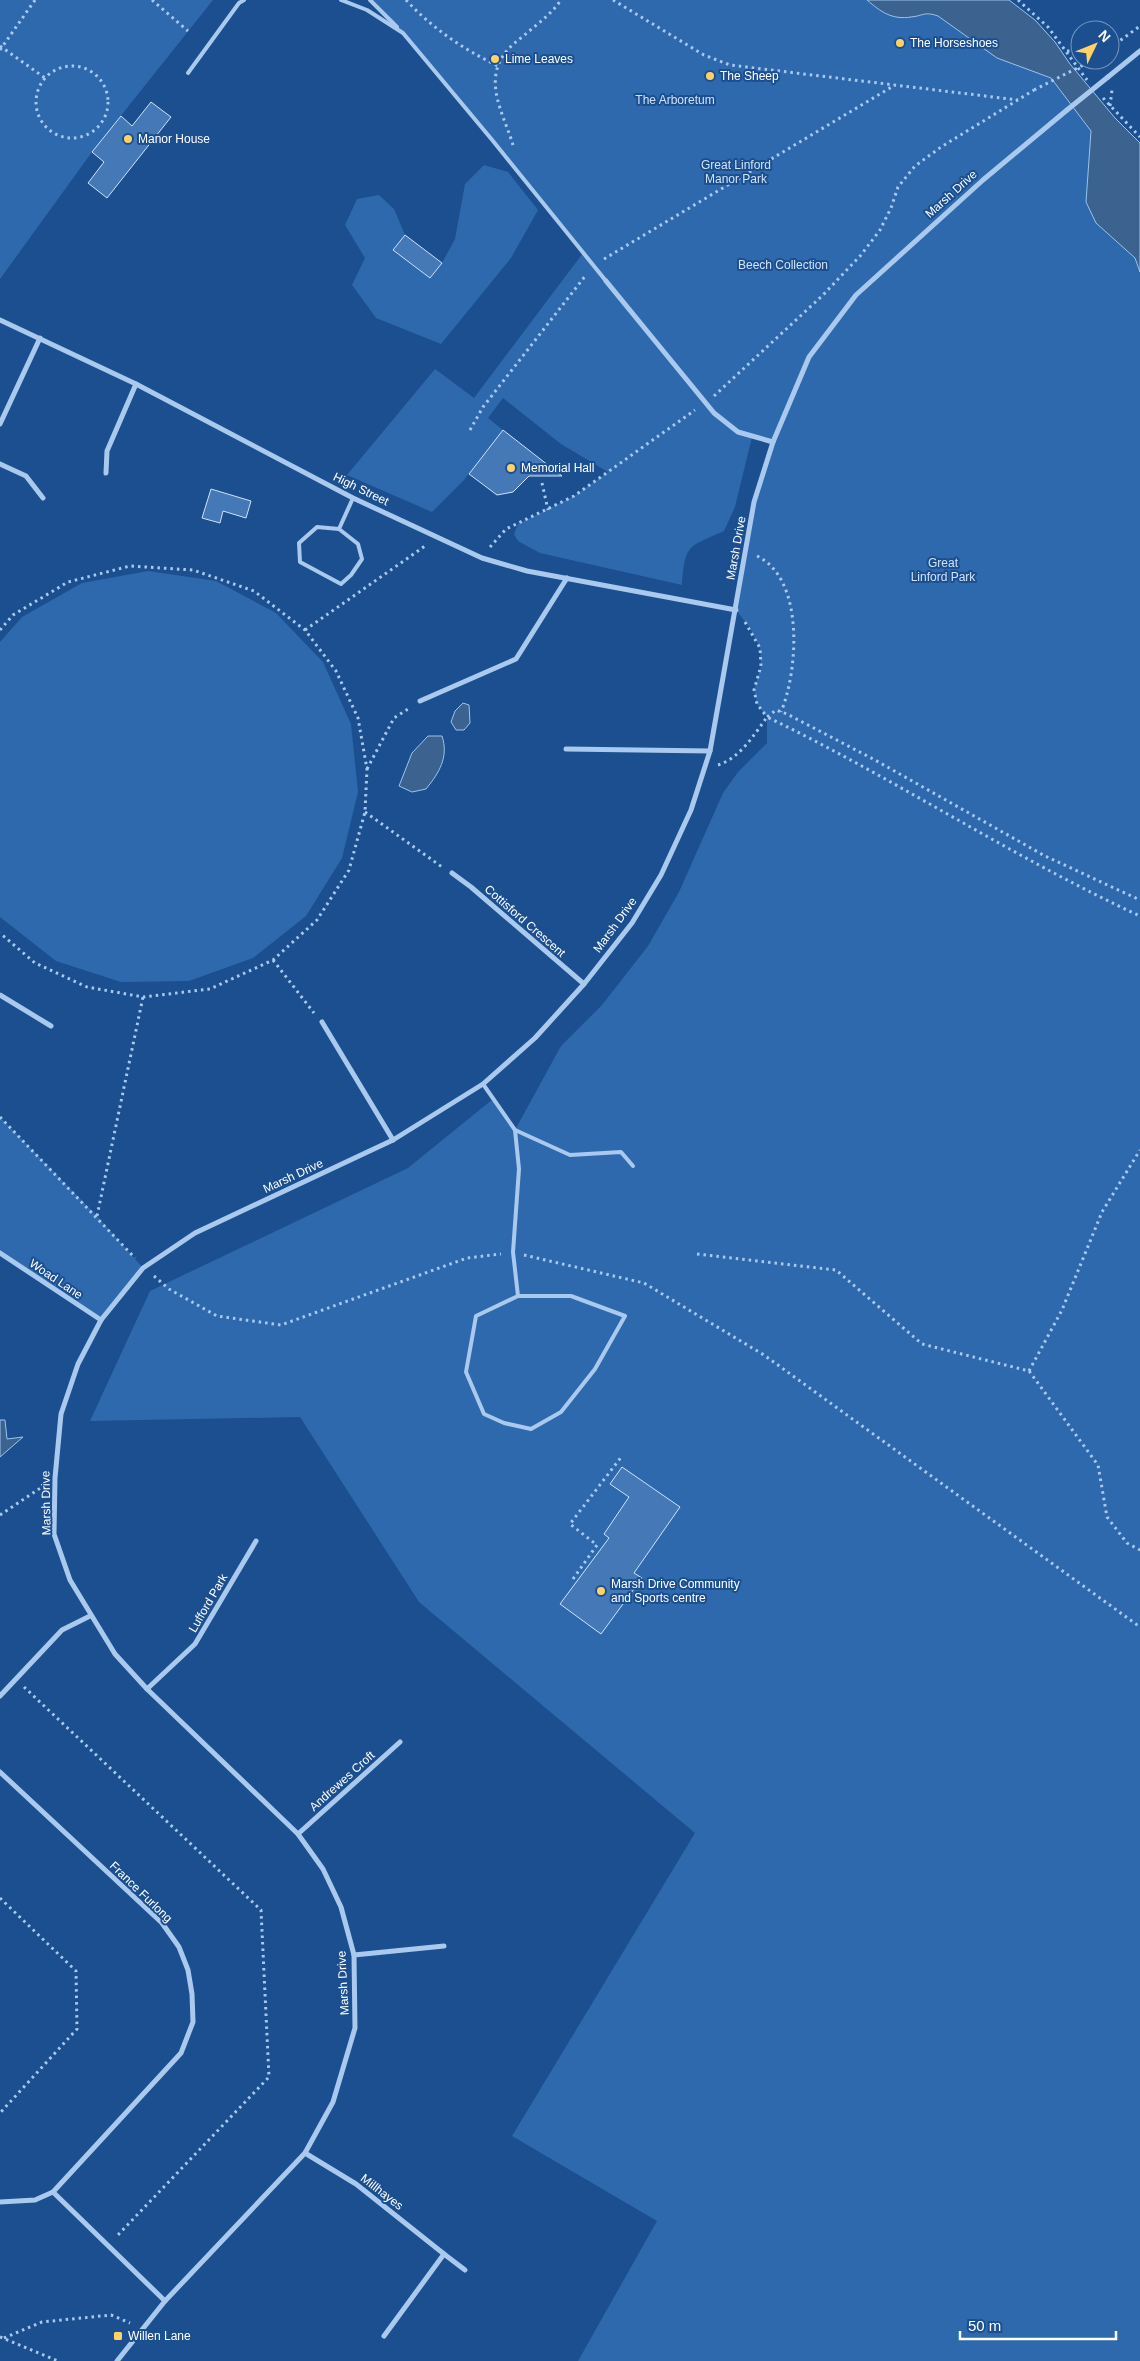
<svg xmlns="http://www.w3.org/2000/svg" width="1140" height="2361" font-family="Arial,sans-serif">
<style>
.green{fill:#2e69ad}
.water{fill:#3c6290;stroke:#9cc4f0}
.building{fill:#4478b7;stroke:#cfe3fa}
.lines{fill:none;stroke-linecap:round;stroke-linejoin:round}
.path{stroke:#a9c9ee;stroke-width:3;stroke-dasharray:2.5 4;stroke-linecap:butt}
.service{stroke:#a9c9ee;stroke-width:4}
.minor{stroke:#a9c9ee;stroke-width:5}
.path-bridge{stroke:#a9c9ee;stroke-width:3;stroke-dasharray:2.5 4;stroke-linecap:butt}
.minor-bridge{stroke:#a9c9ee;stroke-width:5}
.poi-dot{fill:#ffd166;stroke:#1b4f8f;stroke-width:2}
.labels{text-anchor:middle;stroke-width:4;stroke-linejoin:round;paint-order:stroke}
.poi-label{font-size:12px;fill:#fff;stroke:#1b4f8f;text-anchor:start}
.park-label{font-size:12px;fill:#cfe3fa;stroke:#1b4f8f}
.street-label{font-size:12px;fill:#fff;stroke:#1b4f8f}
</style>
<rect width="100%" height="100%" fill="#1b4f8f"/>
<g class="green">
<polygon points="0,0 213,0 92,152 0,279"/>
<path d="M370 0H867C881 12 892 20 911 17 924 16 924 11 938 16L997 58 1051 78 1091 131 1086 202 1096 223 1135 258 1140 272V2361H578L657 2221 512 2136 695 1833 419 1602 300 1417 90 1421 150 1291 408 1168 493 1099 515 1130 561 1046 602 1005 648 946 679 892 723 793 738 772 767 743V717L757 704 754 690 761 666 760 648 750 628 736 610 754 502 773 443 752 437 735 507 724 531C688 547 685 544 682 585L540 553 518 541 514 534 518 524 574 496 608 472 561 444 503 398 488 418 503 430 464 480 432 512 347 475 435 369 474 398 583 253 403 33Z"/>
<polygon points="484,165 508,172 538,210 511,258 441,344 376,318 352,285 365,258 345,225 357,199 379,195 394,209 405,235 393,250 430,278 442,263 455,239 465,184"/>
<polygon points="148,571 216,581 276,613 323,662 351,724 358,792 342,858 306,916 253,958 189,981 121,982 56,961 0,917 0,642 22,617 82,583"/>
<polygon points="0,1117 97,1216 143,1268 101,1320 0,1253"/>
</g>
<g class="water">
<path d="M867 0H1009L1035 20 1055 42 1070 64 1115 118 1140 143V272L1135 258 1096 223 1086 202 1091 131 1051 78 997 58 938 16C924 11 923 16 911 17 892 20 881 12 867 0Z"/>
<polygon points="463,703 469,705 470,723 464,730 456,730 451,722 455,711"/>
<path d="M428 736H442C449 757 439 773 426 789L412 792 399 786 412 753Z"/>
<polygon points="0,1420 5,1420 7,1439 23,1437 0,1457"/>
</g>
<g class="building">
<polygon points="151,102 171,117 107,198 88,183 104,162 92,152 121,116 132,126"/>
<polygon points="405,235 442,263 430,278 393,250"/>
<polygon points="503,430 562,476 529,476 513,492 497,495 469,474"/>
<polygon points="211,489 251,501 246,518 223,511 220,523 202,518"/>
<polygon points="622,1467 680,1507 634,1573 642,1578 601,1634 560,1604 609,1538 604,1534 629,1497 610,1484"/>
</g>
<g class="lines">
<g class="path">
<polyline points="152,0 188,31"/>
<path d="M406 0C433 29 463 49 498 66"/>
<polyline points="613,0 704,55 730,65 1018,100"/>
<polyline points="1018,0 1048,27 1087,80"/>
<polyline points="0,46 45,78"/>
<polyline points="1110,48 1140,26"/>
<polyline points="0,50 35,0"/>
<polyline points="1067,51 1080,51"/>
<polyline points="1093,60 1094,60"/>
<circle cx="72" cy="102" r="36"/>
<polyline points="1103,98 1140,137"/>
<polyline points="1110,106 1112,90"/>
<path d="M513 145C504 115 483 82 505 53 511 45 520 39 528 32 540 22 552 13 561 0"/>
<polyline points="604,259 895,85"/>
<polyline points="714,396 823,295 861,255 880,230 891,208 898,187 915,166 941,147 1034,90"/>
<polyline points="470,430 483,407 586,275"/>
<polyline points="542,483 548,510"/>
<polyline points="490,547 506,529 574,496 695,410"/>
<path d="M757 556C805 579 798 671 781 712"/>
<polyline points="745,622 760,648 761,666 754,690 757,704 767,717 776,710 787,714 875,760 1045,856 1140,900"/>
<polyline points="0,630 13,615 68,582 130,566 193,570 254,591 305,630 336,671 358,718 367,769 365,812 349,870 317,920 273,960 210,989 143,997 87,987 35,963 0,933"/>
<polyline points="305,630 425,546"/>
<path d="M718 765C740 758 754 735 767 717 894 778 1012 857 1140 916"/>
<polyline points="367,769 394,718 411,707"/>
<polyline points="365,812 442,867"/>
<polyline points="273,960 314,1013"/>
<polyline points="0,1117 135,1258"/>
<polyline points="97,1216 143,997"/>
<polyline points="697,1254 836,1270 922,1344 1029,1371 1098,1465 1107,1517 1127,1543 1140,1550"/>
<polyline points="524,1255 644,1283 764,1355 1140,1627"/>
<polyline points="154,1276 169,1289 217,1316 281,1325 467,1258 501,1254"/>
<polyline points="1029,1371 1062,1310 1102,1212 1140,1150"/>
<polyline points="0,1515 42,1487"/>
<polyline points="573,1579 597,1545 570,1524 622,1456"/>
<polyline points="24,1687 261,1910 269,2077 116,2237"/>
<polyline points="0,1898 76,1971 77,2029 0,2113"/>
<polyline points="0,2337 58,2361"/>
<polyline points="4,2338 42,2322 111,2315 130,2323"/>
</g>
<g class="service">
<polyline points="341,0 367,10 403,33 493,141 606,281"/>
<polyline points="370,0 397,27"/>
<polyline points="188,73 239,3 244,0"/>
<polyline points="339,529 317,527 299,543 300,562 341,584 351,575 362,559 358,544 339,529 353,498"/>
<polyline points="483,1084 515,1130 519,1169 513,1252 518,1296"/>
<polyline points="515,1130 570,1155 621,1152 633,1166"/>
<polygon points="518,1296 571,1296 625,1316 595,1369 561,1412 531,1429 504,1423 484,1414 466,1372 476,1316"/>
</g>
<g class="minor">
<polyline points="1108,77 1140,51"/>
<polyline points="606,281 714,413 738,432 773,442"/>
<polyline points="0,320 136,384 353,498 482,558 527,571 736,610"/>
<polyline points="0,424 40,338"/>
<polyline points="0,464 26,476 43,498"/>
<polyline points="106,473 107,451 136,384"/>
<polyline points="420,701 516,659 567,578"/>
<polyline points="566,749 710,751"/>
<polyline points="452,873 471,887 584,984"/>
<polyline points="0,995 51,1026"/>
<polyline points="322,1022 393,1140"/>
<polyline points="0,1253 101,1320"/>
<polyline points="147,1689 195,1644 256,1541"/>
<polyline points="0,1696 62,1630 90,1616"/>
<polyline points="0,1772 162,1923 179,1947 188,1970 192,1994 193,2022 181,2053 53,2192 165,2301"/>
<polyline points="298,1834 400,1742"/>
<polyline points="354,1955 444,1946"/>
<polyline points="305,2153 356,2184 444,2254 384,2336"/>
<polyline points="0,2202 35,2200 53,2192"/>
<polyline points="444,2254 465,2270"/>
<polyline points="117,2361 165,2301 305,2153 333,2102 355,2028 354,1955 341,1907 323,1869 298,1834 147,1689 115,1654 70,1580 54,1534 55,1478 61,1414 78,1364 101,1320 143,1268 195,1233 393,1140 483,1084 535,1038 584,984 632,923 661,875 691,810 710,751 754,502 773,442 809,357 856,295 983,180 1067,110"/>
</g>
<polyline class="path-bridge" points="1034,90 1093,60"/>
<polyline class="minor-bridge" points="1067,110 1108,77"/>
</g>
<g class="poi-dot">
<circle cx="900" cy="43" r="5"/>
<circle cx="495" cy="59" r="5"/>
<circle cx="710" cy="76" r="5"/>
<circle cx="128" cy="139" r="5"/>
<circle cx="511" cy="468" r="5"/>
<circle cx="601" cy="1591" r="5"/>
<rect x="113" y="2331" width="10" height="10" rx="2.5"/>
</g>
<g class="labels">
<g class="poi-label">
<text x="910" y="47">The Horseshoes</text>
<text x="505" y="63">Lime Leaves</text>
<text x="720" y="80">The Sheep</text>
<text x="138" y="143">Manor House</text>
<text x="521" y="472">Memorial Hall</text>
<text x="611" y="1588">Marsh Drive Community<tspan x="611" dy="14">and Sports centre</tspan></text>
<text x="128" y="2340">Willen Lane</text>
</g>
<g class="park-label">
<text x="675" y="104">The Arboretum</text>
<text x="736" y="169">Great Linford<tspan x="736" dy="14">Manor Park</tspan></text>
<text x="783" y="269">Beech Collection</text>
<text x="943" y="567">Great<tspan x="943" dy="14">Linford Park</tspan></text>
</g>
<g class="street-label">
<text transform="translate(951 194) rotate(-42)" y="4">Marsh Drive</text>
<text transform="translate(361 489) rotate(26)" y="4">High Street</text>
<text transform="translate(736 548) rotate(-80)" y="4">Marsh Drive</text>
<text transform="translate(525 921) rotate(41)" y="4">Cottisford Crescent</text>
<text transform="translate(615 925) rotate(-54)" y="4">Marsh Drive</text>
<text transform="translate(293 1176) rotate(-25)" y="4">Marsh Drive</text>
<text transform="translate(56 1279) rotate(34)" y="4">Woad Lane</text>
<text transform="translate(46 1503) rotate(-91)" y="4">Marsh Drive</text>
<text transform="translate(208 1603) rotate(-60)" y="4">Lufford Park</text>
<text transform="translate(342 1781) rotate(-42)" y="4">Andrewes Croft</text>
<text transform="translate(141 1892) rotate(44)" y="4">France Furlong</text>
<text transform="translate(343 1983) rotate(-93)" y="4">Marsh Drive</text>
<text transform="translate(382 2192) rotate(38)" y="4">Millhayes</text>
</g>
</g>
<g transform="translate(1095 45) rotate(47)"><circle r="24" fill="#1b4f8f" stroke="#7695bc"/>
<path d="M0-4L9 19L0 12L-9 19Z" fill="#ffd166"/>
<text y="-8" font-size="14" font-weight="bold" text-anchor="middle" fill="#ffffff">N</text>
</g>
<path d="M960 2331v8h156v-8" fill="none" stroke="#ffffff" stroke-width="2.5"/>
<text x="968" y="2331" font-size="15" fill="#ffffff" stroke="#1b4f8f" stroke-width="4" paint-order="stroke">50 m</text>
</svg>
